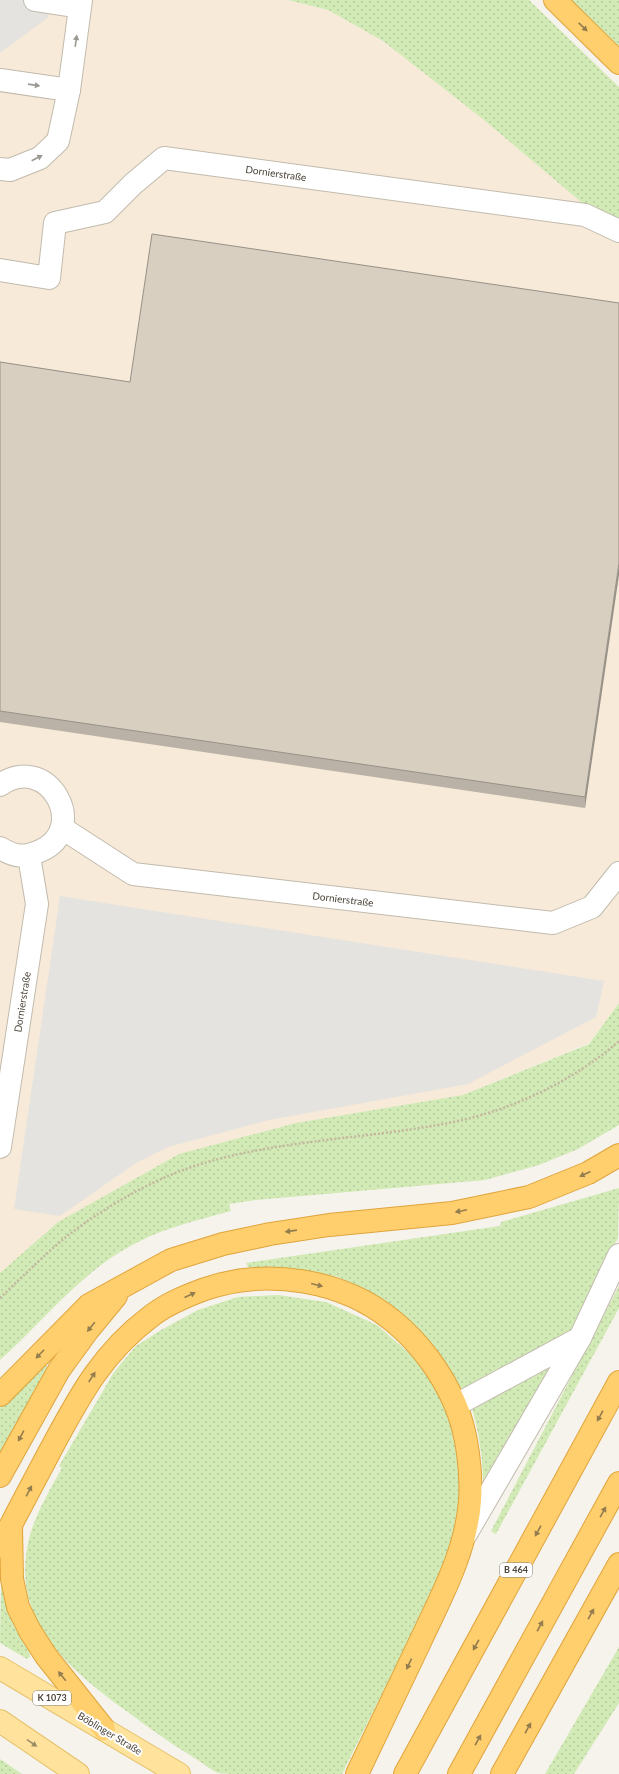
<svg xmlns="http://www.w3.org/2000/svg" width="619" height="1774" font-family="Lato,sans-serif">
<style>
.commercial{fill:#f7ead8}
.grass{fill:url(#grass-dots)}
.parking{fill:#e5e3e0}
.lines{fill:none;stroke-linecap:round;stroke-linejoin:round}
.minor-casing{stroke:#c2bbae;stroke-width:24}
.major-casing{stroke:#e6c16a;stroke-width:24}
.highway-casing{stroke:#e0a43c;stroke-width:24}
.path{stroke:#c4b79f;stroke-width:2.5;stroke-dasharray:2 2;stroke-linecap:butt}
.minor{stroke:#fff;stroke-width:22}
.major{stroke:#ffe39c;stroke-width:22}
.highway{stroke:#ffcf6e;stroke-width:22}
.wall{fill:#bab2a6}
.shaded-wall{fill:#979187}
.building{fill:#d8cfc1;stroke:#979187}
.oneway{fill:#937c4e}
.oneway2{fill:#9c9892}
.oneway3{fill:#9c8c66}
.labels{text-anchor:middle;stroke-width:4;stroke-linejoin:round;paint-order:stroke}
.shield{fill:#fff;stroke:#817c74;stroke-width:1}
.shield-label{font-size:9px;font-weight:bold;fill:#4b4439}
.street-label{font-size:10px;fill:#4b4439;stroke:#fff}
</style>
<defs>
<pattern id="grass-dots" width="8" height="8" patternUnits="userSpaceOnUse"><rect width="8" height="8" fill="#d2eab5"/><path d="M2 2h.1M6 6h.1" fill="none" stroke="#b6ca9c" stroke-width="1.8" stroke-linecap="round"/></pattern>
</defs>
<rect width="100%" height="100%" fill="#f6f3ec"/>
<polygon class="commercial" points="0,0 288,0 328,10 383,41 484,120 619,234 619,1003 589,1043 463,1095 296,1123 179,1154 58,1222 0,1273"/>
<g class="grass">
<polygon points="288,0 529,0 619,87 619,234 484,120 383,41 328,10"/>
<polygon points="571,0 619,0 619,47 617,45"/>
<path d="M619 1003V1125L578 1149 539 1165 485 1180 256 1200 229 1204 231 1211C199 1220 167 1227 138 1242 83 1269 45 1320 0 1360V1273L58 1222 179 1154 296 1123 463 1095 589 1044Z"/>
<polygon points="619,1188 618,1238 570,1338 465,1395 436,1348 409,1323 370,1296 371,1293 338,1277 298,1269 248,1267 246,1263 500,1226 501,1222"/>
<polygon points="619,1286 619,1308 496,1534 491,1531"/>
<path d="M278 1295 326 1302 377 1325 416 1359 443 1400 455 1435 459 1469 460 1506 453 1544 437 1584 342 1774C311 1774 280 1774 248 1774 240 1774 226 1774 218 1773 211 1770 203 1763 196 1759 172 1744 150 1729 128 1712 70 1670 9 1621 29 1539 35 1514 50 1490 62 1468L59 1466 114 1372 136 1346 161 1330 198 1310 238 1297Z"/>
<path d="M562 1354 483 1484C483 1457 479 1434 472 1408Z"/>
<polygon points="44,1365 46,1365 47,1369 0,1456 0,1408"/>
<polygon points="1,1586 3,1586 13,1624 29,1652 30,1657 27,1659 0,1643"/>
<polygon points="619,1647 619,1703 574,1774 545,1774"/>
<polygon points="0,1759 22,1774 0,1774"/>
</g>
<g class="parking">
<polygon points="0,0 45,0 49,17 0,53"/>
<polygon points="60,896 604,981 596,1017 468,1084 269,1120 168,1147 136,1163 60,1216 14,1209"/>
</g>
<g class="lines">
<g class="minor-casing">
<g id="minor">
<polyline points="35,0 80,7"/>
<polyline points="0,80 69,90"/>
<polyline points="0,169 10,170 40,158 58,141 69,90 81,0"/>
<polyline points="0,270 49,278 55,223 105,212 133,184 164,158 585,215 619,231"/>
<path d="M0 785C48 751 91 829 40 851 24 858 15 857 0 848"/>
<polyline points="62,828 133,874 553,923 592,907 619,873"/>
<polyline points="0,1147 37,904 29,856"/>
<polyline points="580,1338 619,1255"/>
<polyline points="456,1405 580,1338 466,1534"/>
</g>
</g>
<g class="major-casing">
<g id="major">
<polyline points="0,1668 179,1774"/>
<polyline points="0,1721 78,1774"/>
</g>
</g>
<g class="highway-casing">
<g id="highway">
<polyline points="555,0 619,63"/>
<polyline points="0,1395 89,1305 171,1260 223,1244 270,1234 329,1225 452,1213 529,1197 588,1173 619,1155"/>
<polyline points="0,1476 59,1370 88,1330 116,1296"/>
<polyline points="11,1526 12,1579 18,1607 30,1631 46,1656 104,1729"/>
<path d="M0 1546C17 1513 34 1481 51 1449 79 1397 102 1353 150 1317 166 1304 186 1296 205 1289 266 1268 342 1279 393 1321 419 1342 442 1373 455 1404 467 1431 472 1471 470 1501 466 1552 441 1597 420 1642 399 1686 378 1730 357 1774"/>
<polyline points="405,1774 619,1382"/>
<polyline points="459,1774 619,1483"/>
<polyline points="502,1774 619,1564"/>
</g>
</g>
<path class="path" d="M0 1298C22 1277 43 1256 66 1237 99 1211 146 1183 186 1169 268 1140 358 1140 443 1124 506 1113 571 1083 619 1041"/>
<use href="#minor" class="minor"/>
<use href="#major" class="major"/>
<use href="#highway" class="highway"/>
</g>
<polygon class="wall" points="619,303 585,808 0,722 0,362 130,382"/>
<polygon class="shaded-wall" points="619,563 619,575 585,808 585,797"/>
<polygon class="building" points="152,234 619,303 619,563 585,797 0,711 0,362 130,382"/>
<defs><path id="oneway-solid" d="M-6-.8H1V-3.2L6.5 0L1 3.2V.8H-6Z"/></defs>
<g class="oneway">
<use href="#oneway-solid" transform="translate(583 27) rotate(44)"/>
<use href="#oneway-solid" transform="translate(585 1174) rotate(155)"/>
<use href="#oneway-solid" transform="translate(461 1211) rotate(168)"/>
<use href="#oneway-solid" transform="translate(291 1231) rotate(172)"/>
<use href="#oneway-solid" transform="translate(317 1285) rotate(14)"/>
<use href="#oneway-solid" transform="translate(190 1295) rotate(-24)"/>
<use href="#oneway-solid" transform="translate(91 1327) rotate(129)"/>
<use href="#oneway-solid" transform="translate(40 1354) rotate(134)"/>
<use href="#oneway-solid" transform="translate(92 1377) rotate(-57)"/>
<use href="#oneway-solid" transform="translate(600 1416) rotate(119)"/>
<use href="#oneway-solid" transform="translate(21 1436) rotate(118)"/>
<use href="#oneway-solid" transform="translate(29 1491) rotate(-62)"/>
<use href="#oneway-solid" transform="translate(603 1512) rotate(-61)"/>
<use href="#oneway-solid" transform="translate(538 1531) rotate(119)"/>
<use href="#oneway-solid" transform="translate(591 1614) rotate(-61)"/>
<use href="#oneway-solid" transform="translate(540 1626) rotate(-61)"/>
<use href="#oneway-solid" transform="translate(476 1645) rotate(119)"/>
<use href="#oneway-solid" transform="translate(409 1664) rotate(115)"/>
<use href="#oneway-solid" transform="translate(62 1676) rotate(-129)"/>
<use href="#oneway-solid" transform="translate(528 1728) rotate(-61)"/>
<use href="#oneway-solid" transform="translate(478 1740) rotate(-61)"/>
</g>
<g class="oneway2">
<use href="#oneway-solid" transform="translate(76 41) rotate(-82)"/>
<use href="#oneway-solid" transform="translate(34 85) rotate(8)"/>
<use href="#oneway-solid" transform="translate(37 158) rotate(-27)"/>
</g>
<use class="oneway3" href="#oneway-solid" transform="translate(32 1743) rotate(34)"/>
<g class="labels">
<g class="shield">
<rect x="500" y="1563" width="32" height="14" rx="3"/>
<rect x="33" y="1691" width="38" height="14" rx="3"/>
</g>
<g class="shield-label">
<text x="516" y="1573">B 464</text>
<text x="52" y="1701">K 1073</text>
</g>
<g class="street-label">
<text transform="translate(276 173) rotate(8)" y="4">Dornierstraße</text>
<text transform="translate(343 899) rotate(7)" y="4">Dornierstraße</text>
<text transform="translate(22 1002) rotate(-81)" y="4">Dornierstraße</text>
<text transform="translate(110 1733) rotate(31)" y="4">Böblinger Straße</text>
</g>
</g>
</svg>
